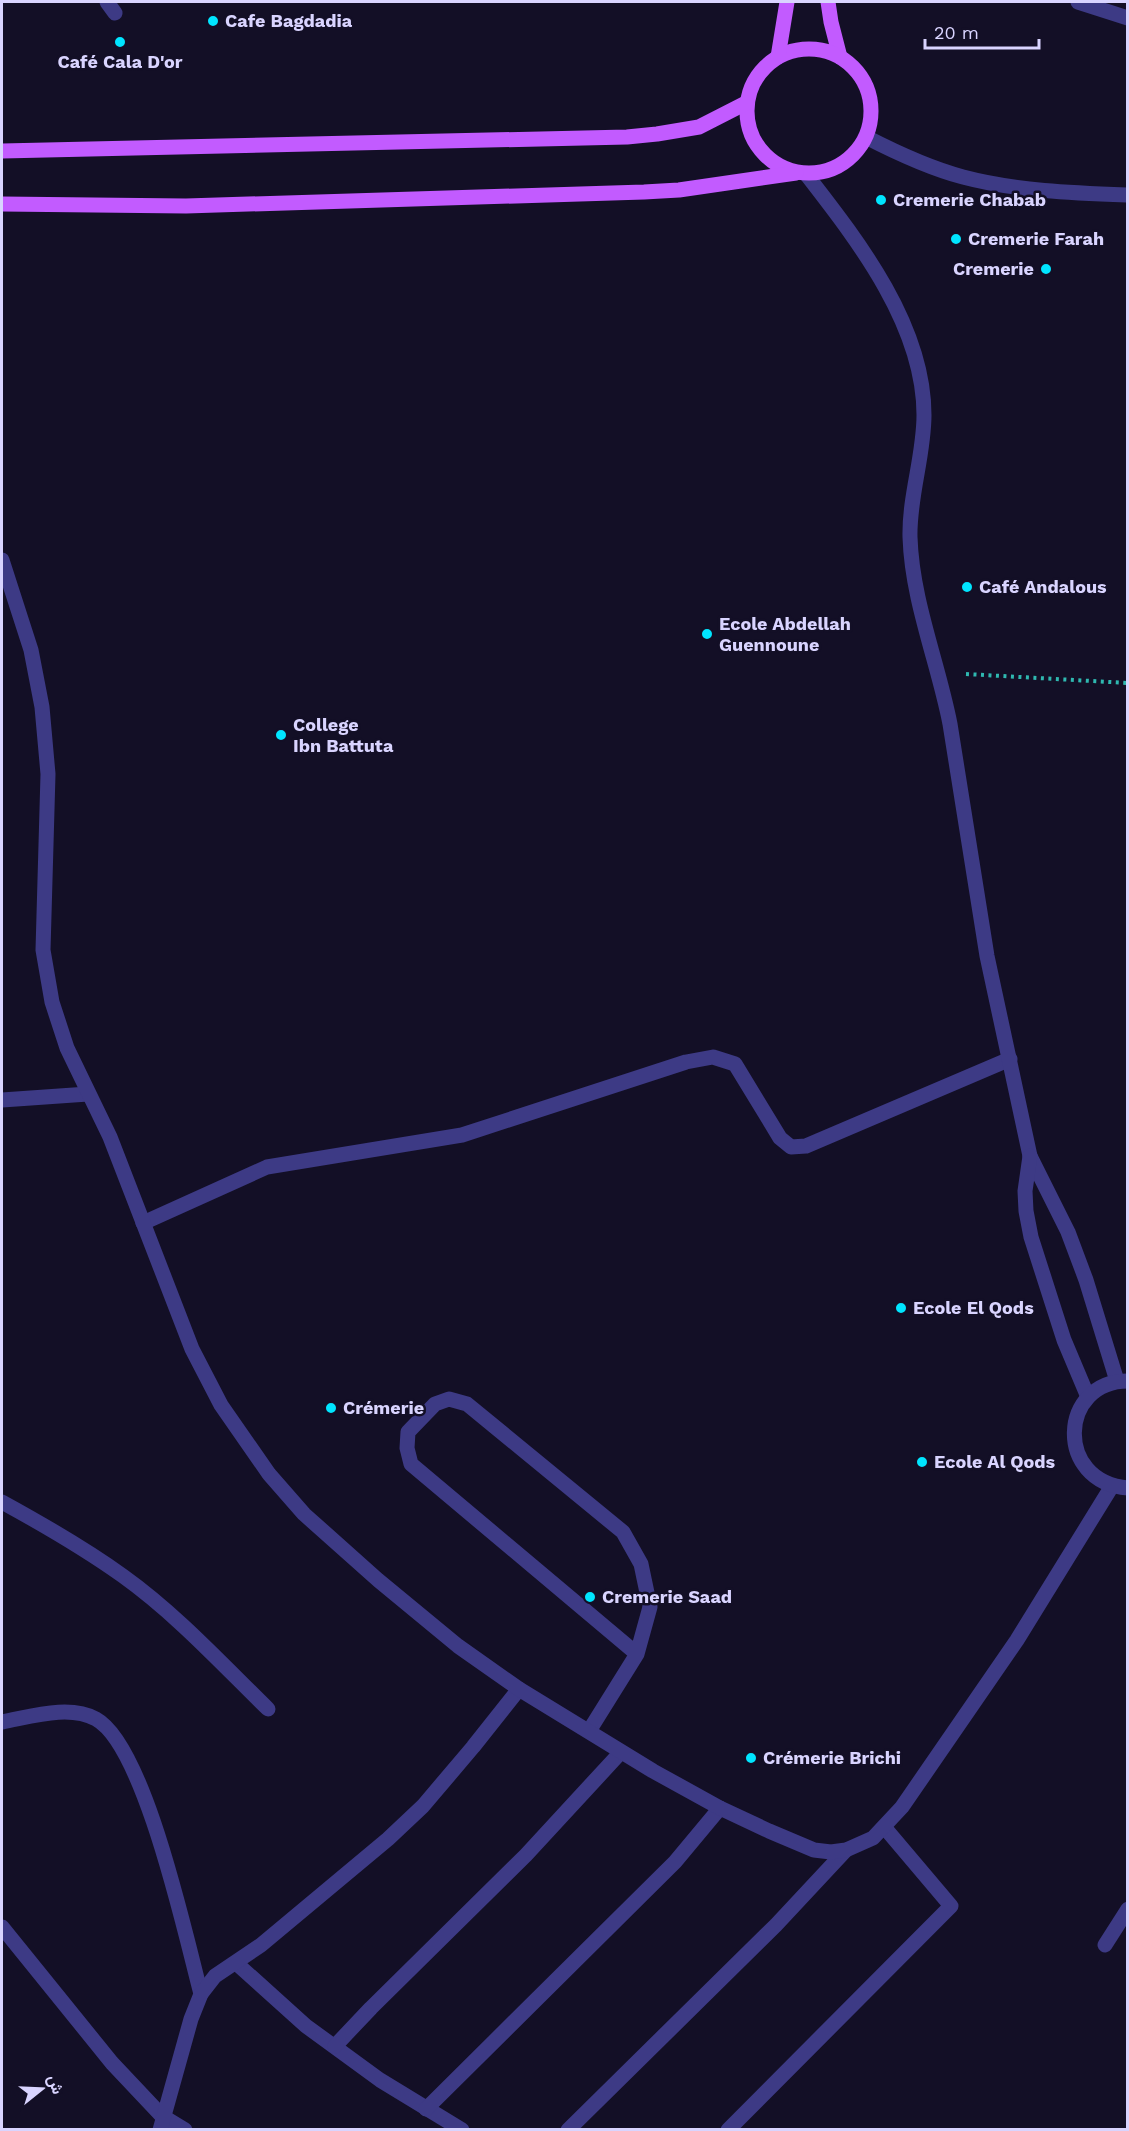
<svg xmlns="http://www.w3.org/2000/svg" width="1129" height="2131" font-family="'Work Sans',Vazirmatn,sans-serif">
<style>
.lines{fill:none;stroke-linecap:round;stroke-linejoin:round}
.path{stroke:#2fb8b0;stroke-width:4;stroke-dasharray:3 4.5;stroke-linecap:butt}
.service{stroke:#3d3a85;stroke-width:15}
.pedestrian{stroke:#3d3a85;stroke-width:15}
.minor{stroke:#3d3a85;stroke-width:15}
.tertiary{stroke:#3d3a85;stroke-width:15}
.primary{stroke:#c25bff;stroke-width:15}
.poi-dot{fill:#00e5ff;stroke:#130f26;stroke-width:2}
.labels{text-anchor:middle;stroke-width:5;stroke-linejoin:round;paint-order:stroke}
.poi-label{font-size:18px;font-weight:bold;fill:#d9d4ff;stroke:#130f26;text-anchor:start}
</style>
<rect width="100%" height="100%" fill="#130f26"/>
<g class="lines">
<polyline class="path" points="966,674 1128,683"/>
<g class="service">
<polyline points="143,1223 267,1167 462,1135 686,1062 713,1057 735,1064 780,1138 791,1147 806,1146 1010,1059"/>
<polyline points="589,1731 637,1654 650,1607 641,1564 623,1532 467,1404 449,1399 435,1404 408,1432 407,1448 411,1464 637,1654"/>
<polyline points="1105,1945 1128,1909"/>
</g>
<g class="pedestrian">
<polyline points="107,2 115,13"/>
<polyline points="2,1100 88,1094"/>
<path d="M2 1502C44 1525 84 1548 123 1576 176 1614 221 1663 268 1709"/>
<path d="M2 1722C30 1717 69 1704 96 1719 145 1746 186 1938 201 1994"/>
<polyline points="2,1927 112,2063 162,2116 185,2130"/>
<polyline points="236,1963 306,2026 380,2080 462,2130"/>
<polyline points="335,2046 371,2008 526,1855 621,1752"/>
<polyline points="426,2109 675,1862 720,1808"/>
<polyline points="160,2130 191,2019 201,1994 215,1976 261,1945 388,1839 423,1806 473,1747 519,1689"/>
<polyline points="568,2130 776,1925 846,1850"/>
<polyline points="728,2130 951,1906 885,1828"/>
</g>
<g class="minor">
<polyline points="1078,2 1128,18"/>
<path d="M806 174C858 241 924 325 924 415 924 456 909 496 910 537 912 601 938 662 950 724L987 956 1030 1156 1068 1232 1086 1280 1117 1381"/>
<polyline points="2,560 31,650 42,707 48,774 43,950 52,1002 67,1048 110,1137 192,1349 221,1405 269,1474 304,1514 378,1580 458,1646 519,1689 653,1771 720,1808 769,1831 814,1850 831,1852 846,1850 873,1838 902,1807 1017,1640 1112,1486"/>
<polyline points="1030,1156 1025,1191 1026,1211 1031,1237 1064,1340 1088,1397"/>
<path d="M1128 1381C1059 1381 1054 1482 1128 1488"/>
</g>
<path class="tertiary" d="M866 137C897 153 929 168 963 177 1016 191 1073 193 1128 195"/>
<g class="primary">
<polyline points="828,2 831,22 840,57"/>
<circle cx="809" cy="111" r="62"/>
<polyline points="778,57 787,2"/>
<polyline points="2,151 627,137 657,134 699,127 746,103"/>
<polyline points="2,204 186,206 644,192 679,190 796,173"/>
</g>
</g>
<g class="poi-dot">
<circle cx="213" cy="21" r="6"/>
<circle cx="120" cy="42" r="6"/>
<circle cx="881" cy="200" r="6"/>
<circle cx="956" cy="239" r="6"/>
<circle cx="1046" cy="269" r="6"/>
<circle cx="967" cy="587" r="6"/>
<circle cx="707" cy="634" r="6"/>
<circle cx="281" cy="735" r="6"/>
<circle cx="901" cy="1308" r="6"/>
<circle cx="331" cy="1408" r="6"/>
<circle cx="922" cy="1462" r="6"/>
<circle cx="590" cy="1597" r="6"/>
<circle cx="751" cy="1758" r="6"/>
</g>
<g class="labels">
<g class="poi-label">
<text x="225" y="27">Cafe Bagdadia</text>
<text x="120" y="68" text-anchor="middle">Café Cala D'or</text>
<text x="893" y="206">Cremerie Chabab</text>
<text x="968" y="245">Cremerie Farah</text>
<text x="1034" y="275" text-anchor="end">Cremerie</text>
<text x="979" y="593">Café Andalous</text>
<text x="719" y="630">Ecole Abdellah<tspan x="719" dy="21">Guennoune</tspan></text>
<text x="293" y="731">College<tspan x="293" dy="21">Ibn Battuta</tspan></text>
<text x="913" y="1314">Ecole El Qods</text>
<text x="343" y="1414">Crémerie</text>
<text x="934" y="1468">Ecole Al Qods</text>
<text x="602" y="1603">Cremerie Saad</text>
<text x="763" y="1764">Crémerie Brichi</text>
</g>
</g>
<rect width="1129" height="2131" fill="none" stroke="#d9d4ff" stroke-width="6"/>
<g transform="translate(42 2089) rotate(72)" stroke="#130f26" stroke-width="4.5" paint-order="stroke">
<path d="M0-4.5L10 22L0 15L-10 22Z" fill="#d9d4ff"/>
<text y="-9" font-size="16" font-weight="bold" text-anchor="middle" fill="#d9d4ff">ش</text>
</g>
<path d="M925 39v9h114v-9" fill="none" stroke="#d9d4ff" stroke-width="3"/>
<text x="934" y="39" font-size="18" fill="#d9d4ff" stroke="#130f26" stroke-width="4.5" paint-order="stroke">20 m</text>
</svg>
